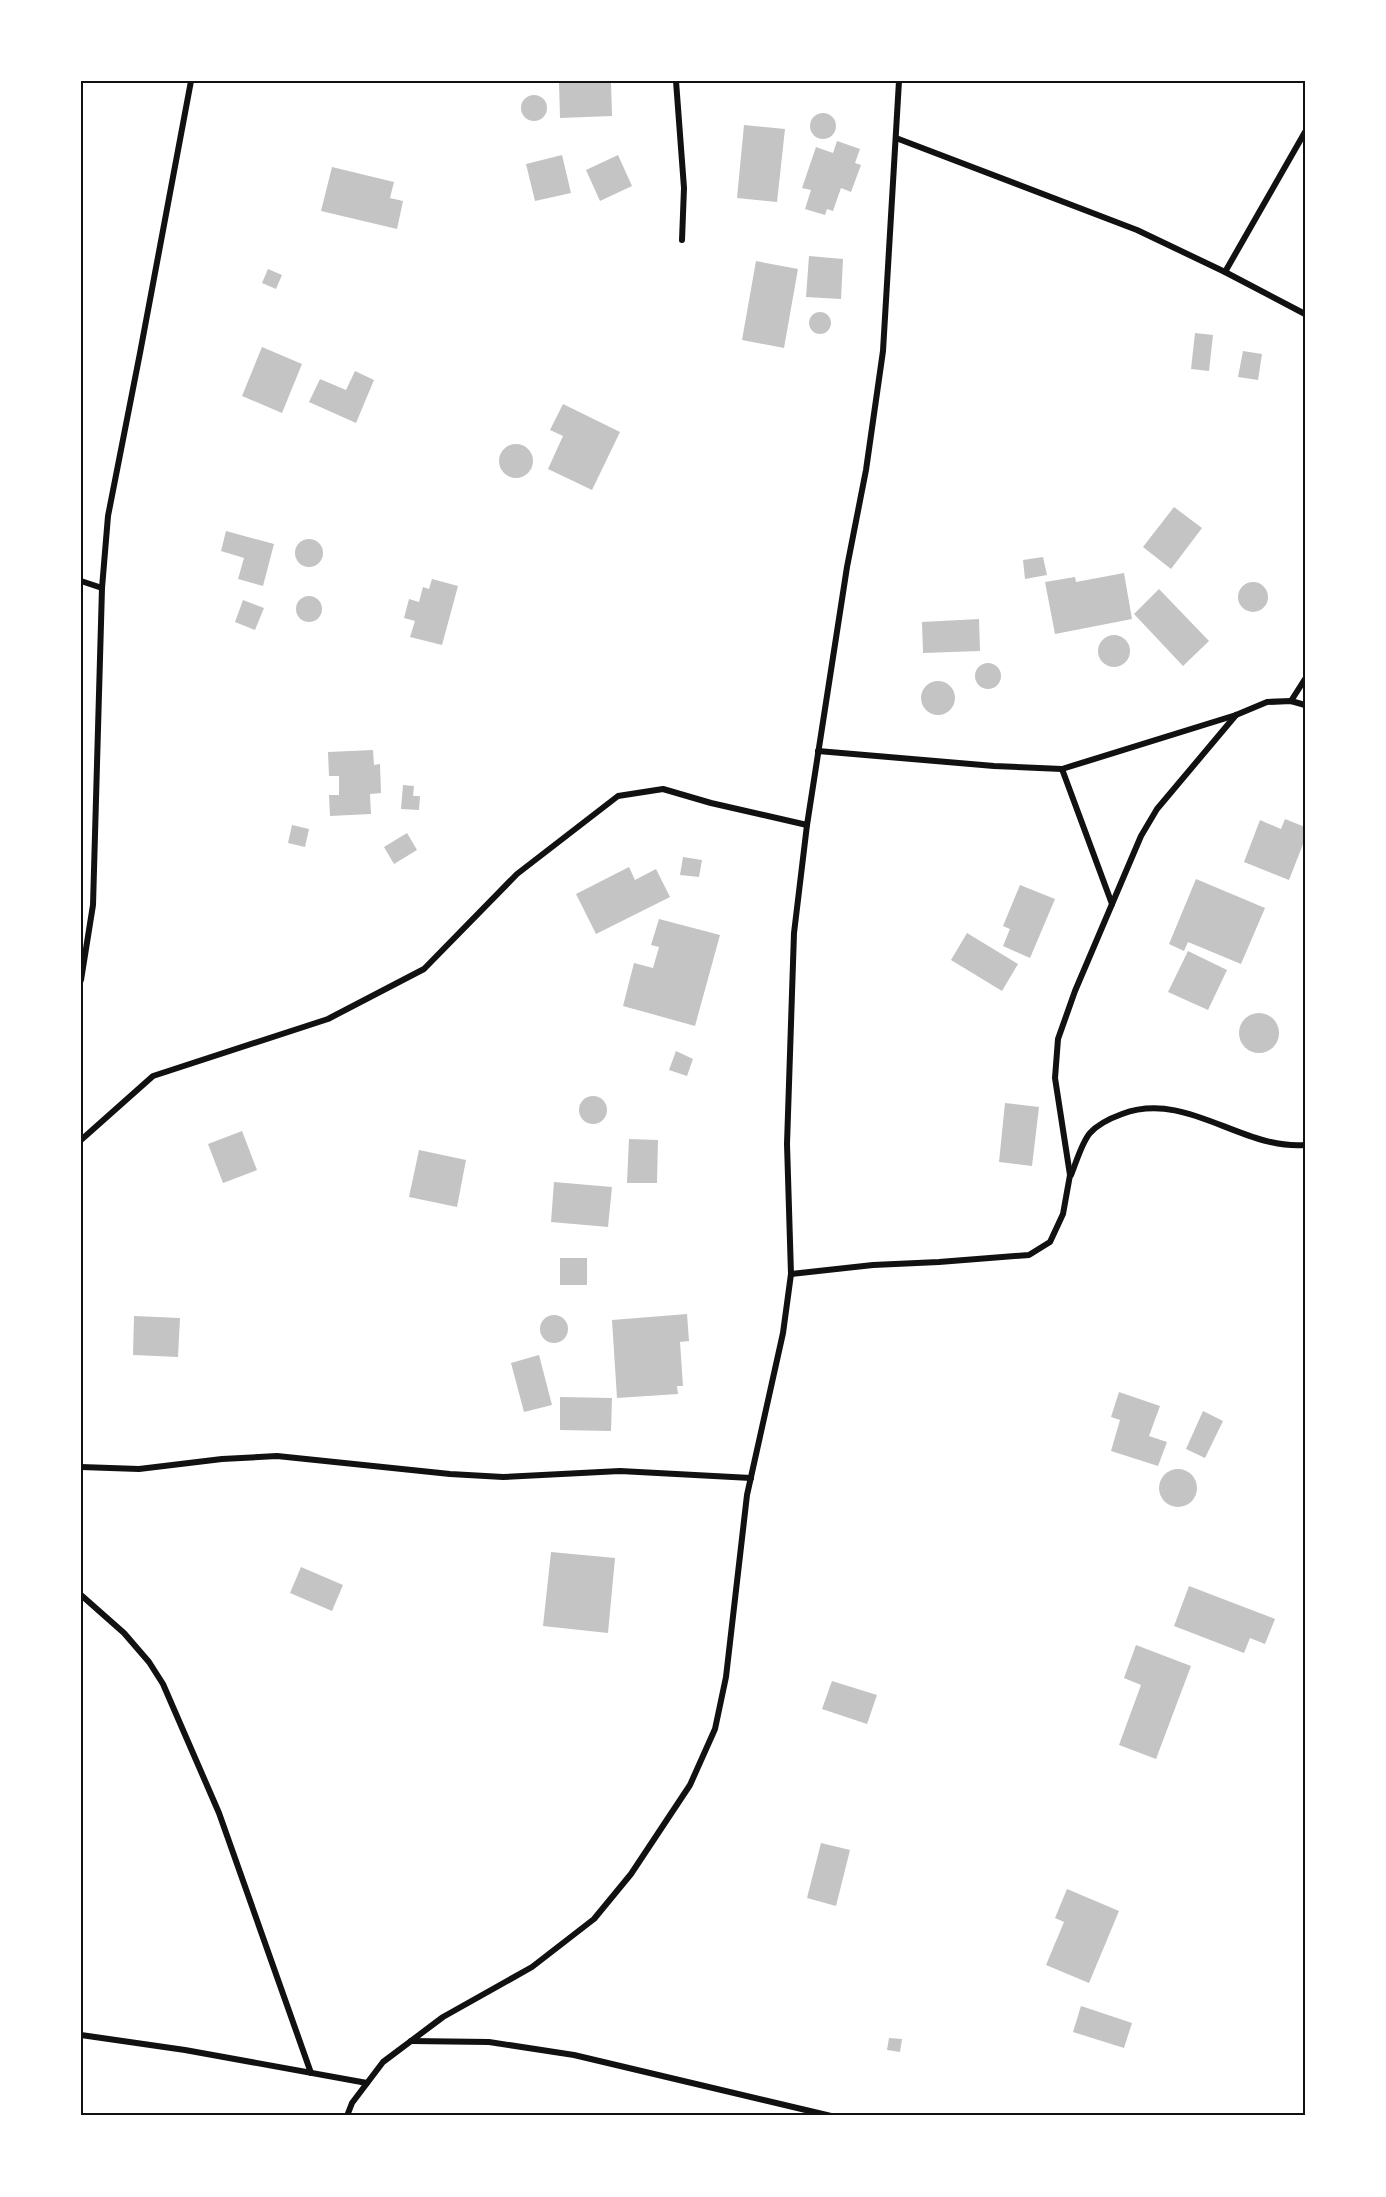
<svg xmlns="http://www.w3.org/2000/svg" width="1386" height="2197" font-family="Helvetica,sans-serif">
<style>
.building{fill:#c4c4c4}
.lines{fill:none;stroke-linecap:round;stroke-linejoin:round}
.minor{stroke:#111;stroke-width:6}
.neatline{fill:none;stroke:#111;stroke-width:2}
</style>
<rect width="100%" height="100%" fill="#fff"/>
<g class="building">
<polygon points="559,81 611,81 612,116 560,118"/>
<circle cx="534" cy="108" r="13"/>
<circle cx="823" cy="126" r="13"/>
<polygon points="744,125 785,129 777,202 737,198"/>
<polygon points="837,141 860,149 855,163 861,165 851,192 841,188 833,211 827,209 825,215 805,209 811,190 802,188 816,147 833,153"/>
<polygon points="562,155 571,193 535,201 526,164"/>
<polygon points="618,155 632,186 600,201 586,170"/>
<polygon points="332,167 394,182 390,198 403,201 397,229 321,211"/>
<polygon points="809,256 843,259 841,299 806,297"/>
<polygon points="756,261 798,269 784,348 742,340"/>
<polygon points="268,269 282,275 276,289 262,283"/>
<circle cx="820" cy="323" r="11"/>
<polygon points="1195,333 1213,335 1209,371 1191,369"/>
<polygon points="262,347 302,364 282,413 242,396"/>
<polygon points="1243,351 1262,354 1258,380 1238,377"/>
<polygon points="355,371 374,380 356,423 309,402 320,379 346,390"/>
<polygon points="563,404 620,432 592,490 548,469 563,436 550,430"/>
<circle cx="516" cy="461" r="17"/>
<polygon points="1174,507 1202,528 1171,569 1143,547"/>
<polygon points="226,531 274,544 263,586 238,579 244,558 221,551"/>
<circle cx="309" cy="553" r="14"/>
<polygon points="1043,557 1047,575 1025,579 1023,560"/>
<polygon points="1124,573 1132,619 1055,634 1045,582 1075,577 1076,582"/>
<polygon points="432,579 458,586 442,645 410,637 415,621 404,618 409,599 419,602 423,587 429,589"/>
<circle cx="1253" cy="597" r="15"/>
<polygon points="1159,589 1209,641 1183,666 1134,614"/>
<circle cx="309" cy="609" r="13"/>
<polygon points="243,600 264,608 255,630 235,622"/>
<polygon points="979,619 980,651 923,653 922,622"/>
<circle cx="1114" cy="651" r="16"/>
<circle cx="988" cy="676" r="13"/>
<circle cx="938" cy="698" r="17"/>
<polygon points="373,750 374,765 380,764 381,793 370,794 371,814 330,816 329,795 339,795 339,776 329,776 328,752"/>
<polygon points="403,785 414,786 413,796 420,796 419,810 401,809"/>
<polygon points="1285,819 1305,827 1305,839 1289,880 1244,862 1260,820 1281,829"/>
<polygon points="292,825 309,829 305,847 288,843"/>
<polygon points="407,833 417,850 394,864 384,847"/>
<polygon points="683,857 702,860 699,877 680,875"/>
<polygon points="629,867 635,880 656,869 670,897 596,934 576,894"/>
<polygon points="1196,879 1265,908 1241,964 1188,942 1184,951 1169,944"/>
<polygon points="1020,885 1055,899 1030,958 1003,946 1010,929 1003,926"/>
<polygon points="659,919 720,935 695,1026 623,1006 634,963 653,968 659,947 651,945"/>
<polygon points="967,933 1018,964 1002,991 951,960"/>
<polygon points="1188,951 1227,970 1208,1010 1168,992"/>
<circle cx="1259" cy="1033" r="20"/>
<polygon points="676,1051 693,1059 687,1076 669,1070"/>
<circle cx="593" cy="1110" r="14"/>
<polygon points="1005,1103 1039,1107 1032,1166 999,1162"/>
<polygon points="242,1131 257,1170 223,1183 208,1144"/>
<polygon points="629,1139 658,1140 657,1183 627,1183"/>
<polygon points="419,1150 466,1160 457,1207 409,1197"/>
<polygon points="554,1182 612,1187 608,1227 551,1222"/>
<rect x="560" y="1258" width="27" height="27"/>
<polygon points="687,1314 689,1341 680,1342 683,1386 677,1386 678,1394 617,1398 612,1320"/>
<circle cx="554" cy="1329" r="14"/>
<polygon points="134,1316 180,1318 178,1357 133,1355"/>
<polygon points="539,1355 552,1405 524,1412 511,1363"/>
<polygon points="1119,1392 1160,1406 1149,1436 1167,1442 1158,1466 1111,1451 1120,1420 1111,1417"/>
<polygon points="560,1397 612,1398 611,1431 560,1430"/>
<polygon points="1203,1411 1223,1421 1205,1458 1186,1449"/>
<circle cx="1178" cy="1488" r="19"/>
<polygon points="551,1552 615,1558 608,1633 543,1626"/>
<polygon points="301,1567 343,1585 332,1611 290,1593"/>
<polygon points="1189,1586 1275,1619 1265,1644 1250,1638 1244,1653 1174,1626"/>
<polygon points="1136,1645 1191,1666 1156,1759 1119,1745 1141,1685 1124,1678"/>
<polygon points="832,1681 877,1695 867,1724 822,1709"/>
<polygon points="821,1843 850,1850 836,1906 807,1898"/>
<polygon points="1067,1889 1119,1911 1089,1983 1046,1965 1064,1922 1055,1918"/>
<polygon points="1081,2006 1132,2023 1124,2048 1073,2032"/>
<polygon points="889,2038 902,2039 900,2052 887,2050"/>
</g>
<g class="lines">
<g class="minor">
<polyline points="676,81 684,188 682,240"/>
<polyline points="896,138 1137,230 1225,272 1305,314"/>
<polyline points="1225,272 1305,132"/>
<polyline points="81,581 102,588"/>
<polyline points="1291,701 1305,679"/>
<polyline points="818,751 994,766 1062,769 1236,715 1267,702 1291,701 1305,705"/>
<polyline points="1062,769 1112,904"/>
<polyline points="81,980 93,905 102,588 108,516 140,353 191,81"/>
<polyline points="81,1140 153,1076 328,1019 424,969 517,874 618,796 663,789 711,803 807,825"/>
<path d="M1071 1175C1076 1163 1082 1142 1090 1133 1098 1124 1111 1118 1122 1114 1187 1090 1241 1150 1305 1145"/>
<polyline points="791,1274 873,1265 939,1262 1029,1255 1050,1242 1063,1214 1070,1175 1055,1078 1058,1039 1075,991 1141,836 1157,809 1236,715"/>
<polyline points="81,1467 139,1469 222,1459 277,1456 450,1474 503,1477 620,1471 751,1478"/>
<polyline points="81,1595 124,1633 149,1662 163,1684 219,1813 311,2073"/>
<polyline points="81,2035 185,2050 367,2083"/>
<polyline points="411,2041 489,2042 574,2055 831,2116"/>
<polyline points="347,2116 352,2103 383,2062 443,2017 532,1967 594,1919 631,1874 690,1785 715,1729 726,1677 747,1495 783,1333 791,1274 787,1144 794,933 807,825 847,567 866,470 883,351 899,81"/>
</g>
</g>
<rect width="1386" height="2197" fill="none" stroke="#ffffff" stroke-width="165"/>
<rect x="82" y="82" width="1222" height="2032" class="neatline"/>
</svg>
